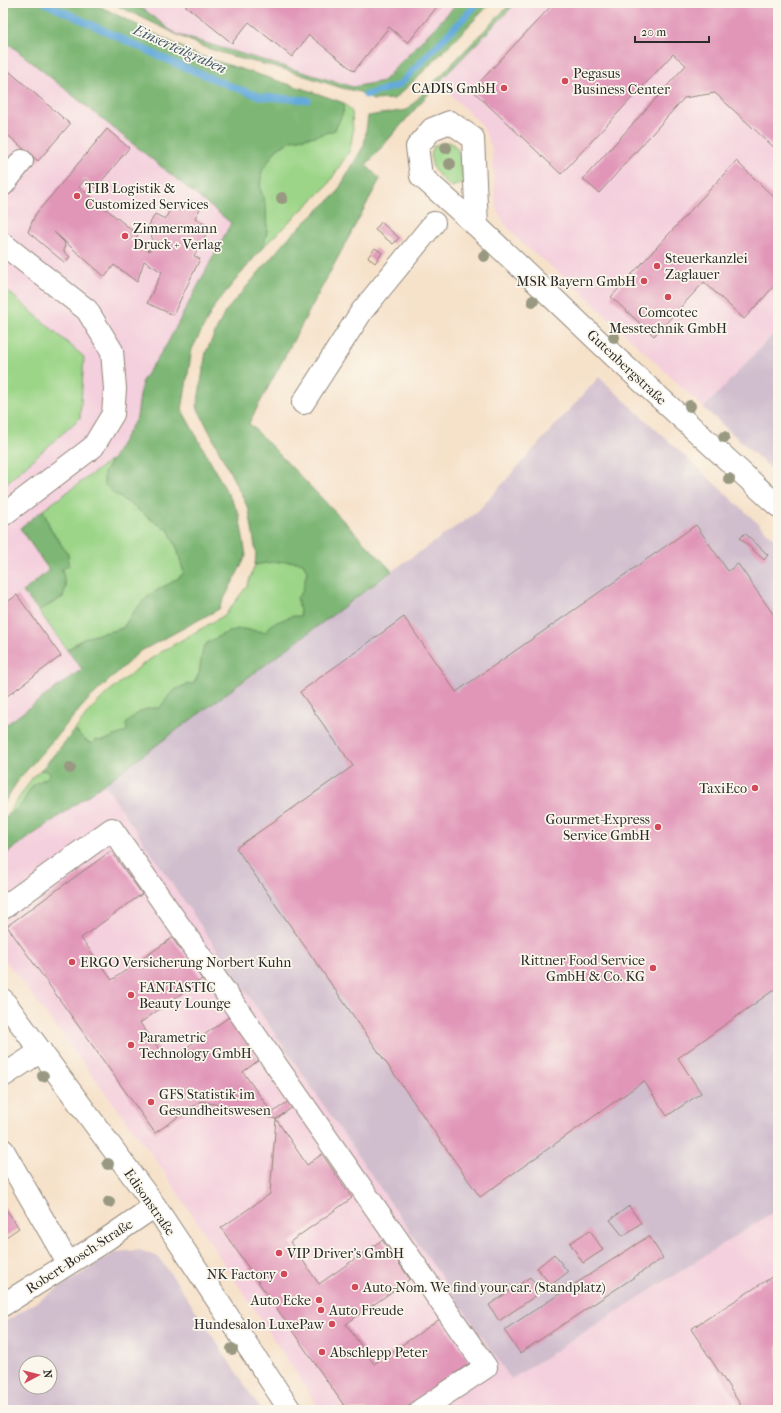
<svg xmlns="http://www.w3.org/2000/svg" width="781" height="1413" font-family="'IM FELL French Canon',serif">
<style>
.built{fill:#f4cfdd}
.industrial{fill:#d0bdcd;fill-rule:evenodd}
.green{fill:#9cd588;stroke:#64805a}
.forest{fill:#7db674;stroke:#547050}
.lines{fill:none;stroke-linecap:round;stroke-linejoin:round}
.stream{stroke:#63aada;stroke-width:7}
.building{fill:#e196b8}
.minor-casing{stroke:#90867a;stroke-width:24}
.minor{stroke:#fff;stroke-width:22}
.tree{fill:#999982}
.poi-dot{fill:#d1495b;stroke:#fbf7ec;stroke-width:1.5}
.labels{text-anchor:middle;stroke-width:3.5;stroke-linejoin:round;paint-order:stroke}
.poi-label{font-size:14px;fill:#2b2b2b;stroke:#fbf7ec;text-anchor:start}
.street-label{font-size:14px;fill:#2b2b2b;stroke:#fbf7ec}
.water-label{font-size:15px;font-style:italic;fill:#3f5768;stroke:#fbf7ec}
</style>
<rect width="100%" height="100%" fill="#fbf7ec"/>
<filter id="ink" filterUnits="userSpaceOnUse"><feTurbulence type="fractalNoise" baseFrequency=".025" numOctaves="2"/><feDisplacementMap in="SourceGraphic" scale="8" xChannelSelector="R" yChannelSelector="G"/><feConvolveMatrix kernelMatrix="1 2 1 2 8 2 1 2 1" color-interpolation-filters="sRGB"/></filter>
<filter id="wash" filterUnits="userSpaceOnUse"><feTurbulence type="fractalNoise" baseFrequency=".012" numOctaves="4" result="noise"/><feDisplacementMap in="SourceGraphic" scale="16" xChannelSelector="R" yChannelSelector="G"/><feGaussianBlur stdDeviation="0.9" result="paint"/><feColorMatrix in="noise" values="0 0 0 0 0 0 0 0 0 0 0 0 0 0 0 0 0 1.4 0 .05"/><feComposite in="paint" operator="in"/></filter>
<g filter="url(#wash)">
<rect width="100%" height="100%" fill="#f6e1c9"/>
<g class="built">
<polygon points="136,3 458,3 383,81 353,87 175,34"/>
<polygon points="516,3 778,3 778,329 704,408 568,280 524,245 504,223 496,207 492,148 482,125 438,83"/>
<polygon points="3,39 231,223 167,344 142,381 137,417 111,460 20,528 49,571 23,592 82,669 3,727"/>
<polygon points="104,784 511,1379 778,1209 778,1410 320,1410 157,1161 3,957 3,856"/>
</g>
<g class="industrial">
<polygon points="778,329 778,475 704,408"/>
<polygon points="599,377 778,542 778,1209 511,1379 104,784 392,571 477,512"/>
<path d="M140 1250 158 1257 176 1281 261 1410H3V1323L116 1252ZM26 1363H50V1387H26Z"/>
</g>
<g class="green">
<polygon points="344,103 352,112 353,132 350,150 327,186 264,246 267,230 266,207 260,188 261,171 276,150 292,140 316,136 343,113"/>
<path d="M449 142C464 148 461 170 463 183L451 187C438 175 425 165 434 146L441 143Z"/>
<polygon points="3,287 84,357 80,418 3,486"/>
<polygon points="111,460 104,473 112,492 133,506 156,523 168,529 177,548 184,573 174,582 155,592 141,603 131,615 123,628 84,638 67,650 39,611 63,597 62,569 65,566 60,541 51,530 43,510"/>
<polygon points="295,554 319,571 329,610 98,751 72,736 77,732 75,730 90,710 106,694 142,665 161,652 225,615 247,586 255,565"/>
<polygon points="41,770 47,771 50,774 45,779 34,784 29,791 23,804 3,821 33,777"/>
</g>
<g class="forest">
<path d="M3 3H93L197 55 313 92 344 103 343 113 335 130 316 136 292 140 276 150 262 171 260 188 266 206 267 230 264 246 215 305 192 349 182 410 239 514 246 556 219 609 139 652 87 701 19 779 3 804V727L82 669 67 650 84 638 123 628C132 614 140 602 154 592 165 585 173 583 184 573L177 548 168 529 156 523 133 506 112 492 104 484V473L137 417 142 381 167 344 231 223 3 39Z"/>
<polygon points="112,3 136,3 175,34 353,87 383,81 458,3 491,3 415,80 394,99 373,100 360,92 342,88 280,68 238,58 201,46"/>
<path d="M511 3H516L438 83 366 165 380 179 249 423 392 571 104 784 3 856V821L22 804 29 791 34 784 45 779 50 774 47 771 41 770 75 730 85 740 92 744 95 740 103 741 127 731 126 724C137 712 144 707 160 708 169 693 177 686 194 683L199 673 203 648 207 643 221 635 238 629H243L265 632 272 624 292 616H301L297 598 302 592 307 571 303 563C287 560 271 562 255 565L256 553 249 510 197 407 206 352 225 312 289 237 336 194 364 145 368 116 407 110Z"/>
<polygon points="43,510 51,530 68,554 69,565 62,569 66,587 63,597 39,611 23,592 49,570 20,528"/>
</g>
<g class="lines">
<g class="stream">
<polyline points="45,3 174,63 233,87 262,97 308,100"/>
<polyline points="366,95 399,85 478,3"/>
</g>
</g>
<g id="blocks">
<g class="building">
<polygon points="182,3 440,3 408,43 389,27 354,71 309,35 292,57 249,22 232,43"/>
<polygon points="554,3 778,3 778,151 715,93 684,98 599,193 583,179 686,65 673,54 561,174 472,90"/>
<polygon points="3,66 70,124 38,161 3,131"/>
<polygon points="107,129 129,148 96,188 85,179 79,187 138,235 136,238 149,251 154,243 151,235 157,230 147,229 155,214 165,219 173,204 183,209 188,200 201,207 195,218 210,227 194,256 200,259 173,315 147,303 162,272 144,261 137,282 114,265 105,277 54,232 65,243 64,252 70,257 65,263 28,232 35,215"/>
<polygon points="736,161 778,201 778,282 744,319 704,282 654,336 611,297"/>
<polygon points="381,222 399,238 393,244 375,230"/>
<polygon points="375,248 382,253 375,263 368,257"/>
<polygon points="696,525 728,571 738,564 778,621 778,987 678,1058 701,1093 667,1116 644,1081 480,1197 236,848 353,766 300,692 404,617 456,692"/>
<polygon points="745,533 768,555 764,560 740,538"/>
<polygon points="17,595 61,656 3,699 3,605"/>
<polygon points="111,851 142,894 81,938 112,980 172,938 202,979 140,1023 168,1061 229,1017 259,1060 243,1072 272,1113 290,1100 294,1106 276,1119 201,1101 155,1133 7,926"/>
<polygon points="276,1119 307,1165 322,1154 352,1198 290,1242 319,1284 382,1240 410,1279 346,1324 374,1364 440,1319 470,1363 403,1410 347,1410 221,1228 270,1194"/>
<polygon points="3,1205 19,1228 3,1239"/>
<polygon points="629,1206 641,1223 623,1236 610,1220"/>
<polygon points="590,1230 603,1250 583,1263 570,1243"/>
<polygon points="649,1236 663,1258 520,1353 504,1330"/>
<polygon points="554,1254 568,1272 551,1285 537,1268"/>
<polygon points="778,1273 778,1410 744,1410 691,1329"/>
<polygon points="530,1277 541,1292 499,1321 489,1305"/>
</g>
</g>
</g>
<g filter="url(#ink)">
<use href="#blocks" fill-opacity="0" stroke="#90867a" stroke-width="1"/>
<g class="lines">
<g class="minor-casing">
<g id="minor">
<polyline points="3,185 22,161"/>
<polyline points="477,226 473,138 450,122 432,129 417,147 421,176 477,226 614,356 778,506"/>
<polyline points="3,244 87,310 112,351 115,389 113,414 93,447 3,515"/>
<polyline points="303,403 362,311 434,223"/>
<polyline points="3,908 112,829 486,1367 421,1410"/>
<polyline points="3,1000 155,1206 290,1410"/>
<polyline points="3,1076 41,1051"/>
<polyline points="3,1150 68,1263"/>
<polyline points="3,1305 101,1243 155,1206"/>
</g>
</g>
<use href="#minor" class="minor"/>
</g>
<g class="tree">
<circle cx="446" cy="148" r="6"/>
<circle cx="450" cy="164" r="6"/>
<circle cx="282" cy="198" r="6"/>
<circle cx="484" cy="256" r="6"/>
<circle cx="533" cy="301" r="6"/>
<circle cx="614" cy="337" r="6"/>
<circle cx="690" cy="406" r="6"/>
<circle cx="724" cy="437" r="6"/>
<circle cx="729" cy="479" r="6"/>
<circle cx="70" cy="768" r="6"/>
<circle cx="43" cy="1076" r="6"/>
<circle cx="108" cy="1164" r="6"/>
<circle cx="109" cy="1202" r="6"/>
<circle cx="232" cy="1349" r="6"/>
</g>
</g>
<g class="poi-dot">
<circle cx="565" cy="81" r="4"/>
<circle cx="504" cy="88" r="4"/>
<circle cx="77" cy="196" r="4"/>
<circle cx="125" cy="236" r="4"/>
<circle cx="657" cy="266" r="4"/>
<circle cx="644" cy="281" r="4"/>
<circle cx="668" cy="297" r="4"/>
<circle cx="755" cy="788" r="4"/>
<circle cx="658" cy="827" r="4"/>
<circle cx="72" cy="962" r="4"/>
<circle cx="653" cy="968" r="4"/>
<circle cx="131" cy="995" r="4"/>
<circle cx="131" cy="1045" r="4"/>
<circle cx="151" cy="1102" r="4"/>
<circle cx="279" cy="1253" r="4"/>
<circle cx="284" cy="1274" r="4"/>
<circle cx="355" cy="1287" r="4"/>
<circle cx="319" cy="1300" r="4"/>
<circle cx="321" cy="1310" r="4"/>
<circle cx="332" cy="1324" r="4"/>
<circle cx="322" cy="1352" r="4"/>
</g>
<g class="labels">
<g class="poi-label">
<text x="573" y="78">Pegasus<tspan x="573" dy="16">Business Center</tspan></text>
<text x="496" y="93" text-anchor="end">CADIS GmbH</text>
<text x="85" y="193">TIB Logistik &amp;<tspan x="85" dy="16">Customized Services</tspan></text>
<text x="133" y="233">Zimmermann<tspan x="133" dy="16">Druck + Verlag</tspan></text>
<text x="665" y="263">Steuerkanzlei<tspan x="665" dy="16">Zaglauer</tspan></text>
<text x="636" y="286" text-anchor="end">MSR Bayern GmbH</text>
<text x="668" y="317" text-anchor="middle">Comcotec<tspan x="668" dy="16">Messtechnik GmbH</tspan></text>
<text x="747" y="793" text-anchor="end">TaxiEco</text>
<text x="650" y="824" text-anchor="end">Gourmet-Express<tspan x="650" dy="16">Service GmbH</tspan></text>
<text x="645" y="965" text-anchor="end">Rittner Food Service<tspan x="645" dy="16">GmbH &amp; Co. KG</tspan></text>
<text x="80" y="967">ERGO Versicherung Norbert Kuhn</text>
<text x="139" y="992">FANTASTIC<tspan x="139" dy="16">Beauty Lounge</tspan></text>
<text x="139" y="1042">Parametric<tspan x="139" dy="16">Technology GmbH</tspan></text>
<text x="159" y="1099">GFS Statistik im<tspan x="159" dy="16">Gesundheitswesen</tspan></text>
<text x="287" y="1258">VIP Driver's GmbH</text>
<text x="276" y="1279" text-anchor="end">NK Factory</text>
<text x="363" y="1292">Auto-Nom. We find your car. (Standplatz)</text>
<text x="311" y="1305" text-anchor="end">Auto Ecke</text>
<text x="329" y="1315">Auto Freude</text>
<text x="324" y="1329" text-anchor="end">Hundesalon LuxePaw</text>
<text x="330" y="1357">Abschlepp Peter</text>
</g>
<g class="street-label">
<text transform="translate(627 367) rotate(43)" y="5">Gutenbergstraße</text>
<text transform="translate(150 1202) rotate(55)" y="5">Edisonstraße</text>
<text transform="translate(79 1256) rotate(-33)" y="5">Robert-Bosch-Straße</text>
</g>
<g class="water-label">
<text transform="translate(180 49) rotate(24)" y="5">Einserteilgraben</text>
</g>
</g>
<rect width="781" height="1413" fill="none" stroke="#fbf7ec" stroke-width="16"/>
<g transform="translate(38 1375) rotate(83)"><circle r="19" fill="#fbf7ec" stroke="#a8a59f"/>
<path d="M0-3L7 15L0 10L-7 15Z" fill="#d1495b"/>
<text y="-6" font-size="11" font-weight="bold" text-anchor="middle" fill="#2b2b2b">N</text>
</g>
<path d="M635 36v6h74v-6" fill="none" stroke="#2b2b2b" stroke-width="2"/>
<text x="641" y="36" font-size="12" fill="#2b2b2b" stroke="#fbf7ec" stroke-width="3" paint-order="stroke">20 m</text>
</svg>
